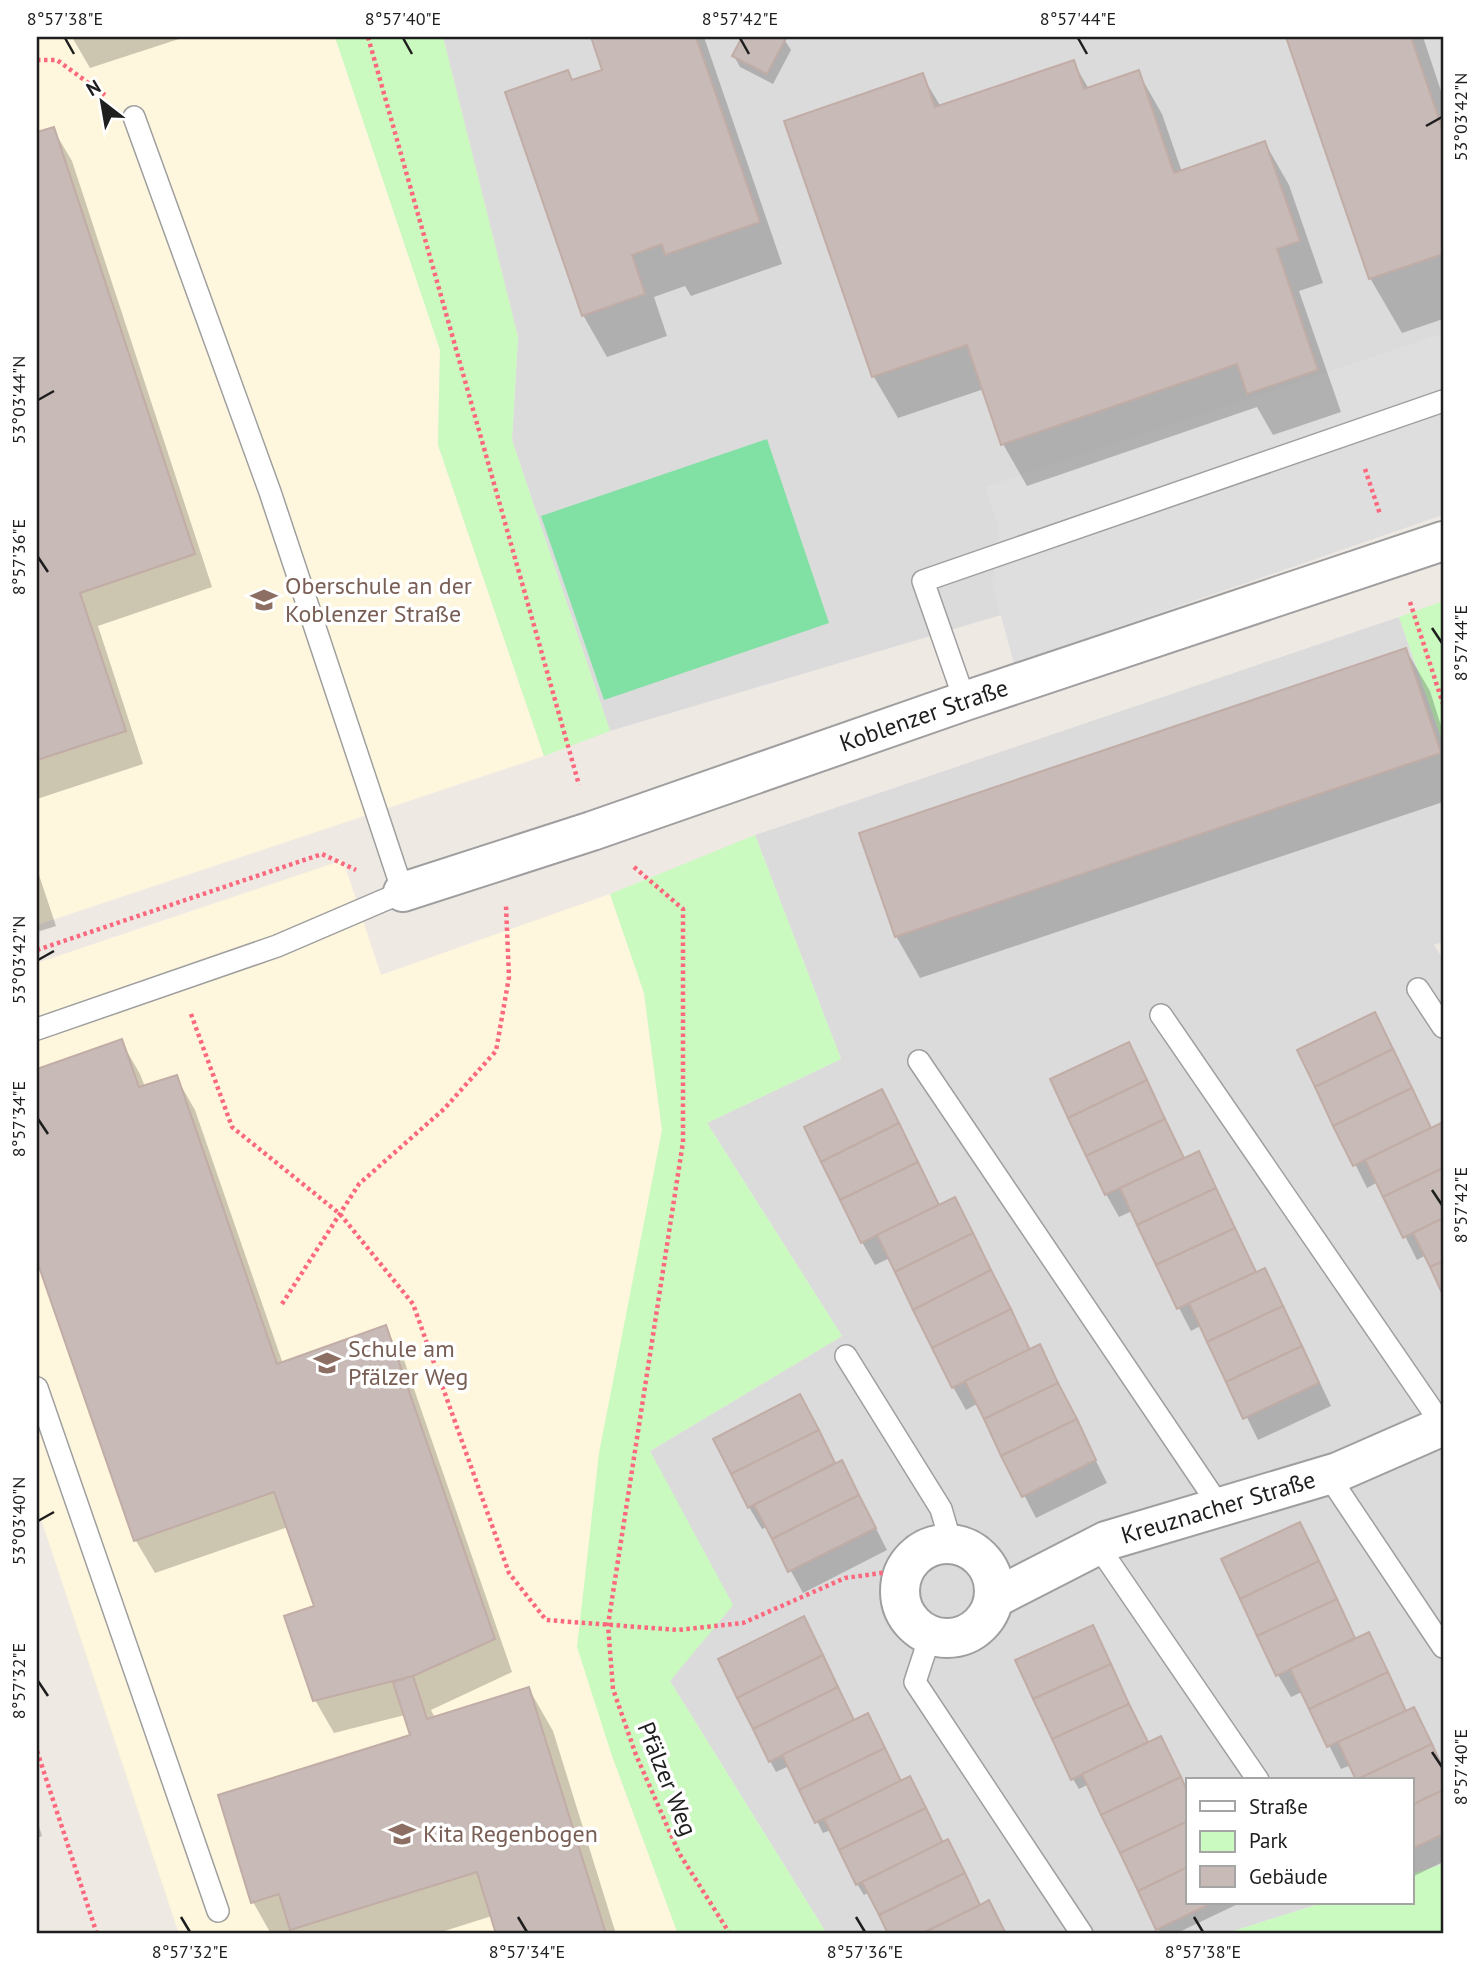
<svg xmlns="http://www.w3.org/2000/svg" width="1480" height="1971" font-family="'PT Sans',sans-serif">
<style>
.residential{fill:#dcdbdb}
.education{fill:#fff7dd}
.park{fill:#cafac0}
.pitch{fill:#81e0a4}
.parking{fill:#dedede}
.shadow{fill:#0003}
.building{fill:#c7bab7;stroke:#c1aca6;stroke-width:2}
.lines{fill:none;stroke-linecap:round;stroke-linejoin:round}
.service-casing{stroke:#9f9f9f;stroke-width:24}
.minor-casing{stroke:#9f9f9f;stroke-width:42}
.path{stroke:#fc687d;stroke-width:4.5;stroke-dasharray:3.5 3.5;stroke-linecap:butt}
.service{stroke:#fff;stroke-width:21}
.minor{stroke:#fff;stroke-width:38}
.ticks{fill:none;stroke:#1e1e1e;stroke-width:2.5}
.labels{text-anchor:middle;stroke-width:7;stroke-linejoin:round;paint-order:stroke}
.education-label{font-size:24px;fill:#785e54;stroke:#fff;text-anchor:start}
.street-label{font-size:24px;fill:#1e1e1e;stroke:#fff}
.neatline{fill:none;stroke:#1e1e1e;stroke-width:2.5}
.ticks-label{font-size:18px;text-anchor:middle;fill:#1e1e1e}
</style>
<rect width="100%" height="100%" fill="#efe9e4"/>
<g class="residential">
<polygon points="443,37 1443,37 1443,484 610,731 512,440 518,337"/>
<polygon points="1399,617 1443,743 1443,942 1434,945 1443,959 1443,1864 1412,1874 1412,1780 1188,1780 1188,1903 1322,1903 1224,1934 827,1934 670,1681 650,1451 842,1336 707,1123 841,1059 755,835"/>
</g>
<g class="education">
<polygon points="37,37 335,37 440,350 438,445 544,756 37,925"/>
<polygon points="343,860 381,975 610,894 644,993 662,1130 636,1273 611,1753 678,1934 179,1934 37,1507 37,963"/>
</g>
<g class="park">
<polygon points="335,37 443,37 518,337 512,440 610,731 544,756 438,445 440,350"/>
<polygon points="1443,601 1443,743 1399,617"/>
<polygon points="755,835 841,1059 707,1123 842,1336 650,1451 733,1605 670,1681 827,1934 678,1934 611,1753 577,1647 599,1453 662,1130 644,993 610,894"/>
<polygon points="1443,1864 1443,1934 1224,1934 1322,1903 1412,1903 1412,1874"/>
</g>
<polygon class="pitch" points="767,439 829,623 604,700 541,516"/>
<polygon class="parking" points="1443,333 1443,515 1014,663 992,584 999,527 985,487"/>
<g class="shadow">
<polygon points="72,37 185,37 90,68"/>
<polygon points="593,37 704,37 782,264 691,296 685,286 654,297 667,336 607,357 583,315 568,72 573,81 604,71"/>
<polygon points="744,37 780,37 784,39 791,50 773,84 740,67 734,56"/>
<polygon points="1288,37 1423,37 1443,97 1443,319 1402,333 1370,278"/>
<polygon points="1073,62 1089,89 1138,72 1162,114 1182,172 1265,143 1289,185 1323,283 1299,291 1341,412 1273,435 1257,407 1027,486 1003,444 984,389 898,418 874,377 787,123 922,75 941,107"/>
<polygon points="53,129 72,161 212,587 98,626 143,764 37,799 37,134"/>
<polygon points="1406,650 1430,691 1443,732 1443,802 920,978 896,936"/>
<polygon points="37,869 56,926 37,932"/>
<polygon points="1374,1014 1432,1130 1443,1124 1443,1291 1426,1255 1417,1260 1378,1182 1367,1188 1299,1051"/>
<polygon points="121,1041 140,1074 145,1087 176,1077 195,1110 283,1364 385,1328 404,1360 512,1672 431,1710 435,1718 529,1689 553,1731 616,1934 498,1934 492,1916 435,1934 271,1934 253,1902 412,1736 405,1715 334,1733 315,1700 316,1607 288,1527 155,1573 136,1541 37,1256 37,1071"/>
<polygon points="1128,1044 1185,1159 1198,1153 1257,1273 1264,1270 1277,1292 1331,1406 1258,1440 1202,1325 1191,1331 1179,1308 1132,1211 1119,1217 1106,1194 1052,1080"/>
<polygon points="882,1091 940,1206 967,1221 1031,1352 1039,1347 1107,1483 1036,1518 977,1404 966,1410 953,1387 890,1258 875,1265 862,1242"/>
<polygon points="812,1419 836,1465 854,1485 887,1550 803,1593 767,1527 762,1529 749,1507"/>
<polygon points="1300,1524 1313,1546 1356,1640 1368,1634 1407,1712 1413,1709 1443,1768 1443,1862 1412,1877 1412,1780 1358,1780 1351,1765 1341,1769 1302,1692 1291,1697 1278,1675"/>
<polygon points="1099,1638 1148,1744 1188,1903 1240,1903 1175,1934 1161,1934 1089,1784 1079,1789 1073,1779"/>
<polygon points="854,1722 901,1783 980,1907 995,1913 1005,1934 890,1934 869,1892 864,1895 857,1884 831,1830 823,1833 789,1766 776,1772 770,1761"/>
<polygon points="37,1820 42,1836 37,1838"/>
</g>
<g class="building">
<polygon points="591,37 696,37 760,222 665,255 662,244 632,255 645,294 582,316 505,92 568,70 572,80 602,70"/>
<polygon points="742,37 786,38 767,74 732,56"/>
<polygon points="1286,37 1411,37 1443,131 1443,254 1369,279"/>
<polygon points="1074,60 1084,89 1139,70 1174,173 1265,141 1300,241 1277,249 1318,370 1247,394 1237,364 1001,445 967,345 872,377 784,121 923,73 935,107"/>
<polygon points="54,127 195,554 80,593 126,731 37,760 37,132"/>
<polygon points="1406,648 1441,753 895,937 859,833"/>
<polygon points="1375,1012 1393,1049 1315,1087 1297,1050"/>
<polygon points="122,1039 139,1087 177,1075 277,1364 386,1325 495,1639 413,1676 313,1701 284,1616 314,1606 274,1492 134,1541 37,1261 37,1069"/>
<polygon points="1129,1042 1147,1080 1068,1118 1050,1079"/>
<polygon points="1393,1049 1412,1088 1333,1126 1315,1087"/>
<polygon points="1147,1080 1165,1119 1086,1156 1068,1118"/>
<polygon points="1412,1088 1431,1128 1353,1166 1333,1126"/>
<polygon points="882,1089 899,1123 821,1162 804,1127"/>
<polygon points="1165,1119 1184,1158 1105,1195 1086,1156"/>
<polygon points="1443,1122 1443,1168 1383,1197 1365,1160"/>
<polygon points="899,1123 918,1162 840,1200 821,1162"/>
<polygon points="1199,1151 1216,1188 1137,1225 1120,1188"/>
<polygon points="918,1162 939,1205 861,1243 840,1200"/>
<polygon points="1443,1168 1443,1218 1403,1238 1383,1197"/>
<polygon points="1216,1188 1235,1228 1156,1265 1137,1225"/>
<polygon points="955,1197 973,1233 895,1272 877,1235"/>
<polygon points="1443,1218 1443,1261 1430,1267 1413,1233"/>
<polygon points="1235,1228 1256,1272 1177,1309 1156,1265"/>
<polygon points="973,1233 991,1270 913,1310 895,1272"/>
<polygon points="1443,1261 1443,1295 1430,1267"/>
<polygon points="1265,1268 1283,1306 1207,1342 1189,1303"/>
<polygon points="991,1270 1011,1309 932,1348 913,1310"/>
<polygon points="1283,1306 1302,1346 1226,1382 1207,1342"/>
<polygon points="1011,1309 1030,1350 952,1388 932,1348"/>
<polygon points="1040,1344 1058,1383 984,1419 965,1381"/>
<polygon points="1302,1346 1319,1383 1243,1419 1226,1382"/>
<polygon points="1058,1383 1077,1419 1001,1456 984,1419"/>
<polygon points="800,1394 819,1430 731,1474 713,1439"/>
<polygon points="1077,1419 1096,1460 1022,1497 1001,1456"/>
<polygon points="819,1430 835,1463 748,1508 731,1474"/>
<polygon points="842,1460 859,1495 772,1539 754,1505"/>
<polygon points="859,1495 876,1528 788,1572 772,1539"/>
<polygon points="1300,1522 1319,1561 1240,1599 1221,1559"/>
<polygon points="1319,1561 1337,1599 1257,1636 1240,1599"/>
<polygon points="1337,1599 1355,1638 1276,1676 1257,1636"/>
<polygon points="804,1616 823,1655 737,1698 718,1659"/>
<polygon points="1093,1625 1111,1664 1033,1699 1015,1660"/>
<polygon points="1369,1632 1388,1672 1309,1709 1290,1669"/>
<polygon points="823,1655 838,1687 753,1729 737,1698"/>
<polygon points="1111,1664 1129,1704 1052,1739 1033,1699"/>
<polygon points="1388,1672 1406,1711 1327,1747 1309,1709"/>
<polygon points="413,1676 427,1719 529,1687 606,1934 496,1934 477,1872 290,1930 279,1894 251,1903 218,1795 410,1735 393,1682"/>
<polygon points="838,1687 854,1720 769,1762 753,1729"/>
<polygon points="1129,1704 1148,1742 1071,1780 1052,1739"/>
<polygon points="1414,1707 1432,1744 1356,1780 1338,1742"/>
<polygon points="868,1713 885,1748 799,1790 782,1755"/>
<polygon points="1161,1736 1181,1777 1101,1815 1082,1774"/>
<polygon points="1432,1744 1443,1769 1443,1790 1412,1805 1412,1780 1356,1780"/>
<polygon points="885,1748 901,1781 815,1823 799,1790"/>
<polygon points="910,1776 926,1808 839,1850 824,1819"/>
<polygon points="1181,1777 1188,1793 1188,1821 1120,1853 1101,1815"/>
<polygon points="1443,1790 1443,1834 1412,1849 1412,1805"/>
<polygon points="926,1808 943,1843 856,1885 839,1850"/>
<polygon points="1188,1821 1188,1867 1138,1891 1120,1853"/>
<polygon points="948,1839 965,1873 879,1915 862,1882"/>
<polygon points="1188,1867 1188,1903 1212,1903 1156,1930 1138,1891"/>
<polygon points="965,1873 980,1905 921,1934 888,1934 879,1915"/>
<polygon points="989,1900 1006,1934 921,1934 980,1905"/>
</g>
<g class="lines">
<g class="service-casing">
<g id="service">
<polyline points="965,701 923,581 1443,401"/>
<polyline points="1418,989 1443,1027"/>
<polyline points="1161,1015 1443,1426"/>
<polyline points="37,1029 277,946 403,892 270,492 134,117"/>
<polyline points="919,1061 1220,1507"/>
<polyline points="846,1356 941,1509 951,1543"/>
<polyline points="37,1388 218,1911"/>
<polyline points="1328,1475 1443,1647"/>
<polyline points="1098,1546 1258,1780"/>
<polyline points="930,1636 915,1682 1082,1934"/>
</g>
</g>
<g class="minor-casing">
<g id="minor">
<path id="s1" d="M403 892 592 831 965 701 1443 541"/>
<circle cx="947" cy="1591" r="47"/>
<path id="s2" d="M995 1598 1106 1541 1338 1472 1443 1426"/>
</g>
</g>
<g class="path">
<polyline points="368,37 579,785"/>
<polyline points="37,60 57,60 105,95"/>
<polyline points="1365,469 1380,514"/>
<polyline points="1410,602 1443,704"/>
<polyline points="634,867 683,909 683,1142 608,1625 613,1689 636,1755 679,1853 730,1934"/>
<polyline points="37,950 322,854 356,870"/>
<polyline points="191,1014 232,1127 340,1214 413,1304 509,1573 546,1620 678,1630 743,1623 845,1578 903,1570"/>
<polyline points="282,1304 359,1184 444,1109 496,1051 509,977 506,906"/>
<polyline points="37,1751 97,1934"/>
</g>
<use href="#service" class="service"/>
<use href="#minor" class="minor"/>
</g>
<path class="ticks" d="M65 38 74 54M403 38 412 54M740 38 749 54M1078 38 1087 54M1426 126 1442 117M38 400 54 391M38 557 48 572M1432 628 1442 643M38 960 54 951M38 1119 48 1134M1432 1190 1442 1205M38 1521 54 1512M38 1681 48 1696M1432 1752 1442 1767M181 1917 190 1932M518 1917 527 1932M856 1917 865 1932M1194 1917 1203 1932"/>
<defs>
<g id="school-bare" transform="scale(2.1)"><path d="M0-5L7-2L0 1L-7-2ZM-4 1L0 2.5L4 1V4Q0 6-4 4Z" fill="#8d6e63" stroke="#fff" stroke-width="2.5" paint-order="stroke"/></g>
</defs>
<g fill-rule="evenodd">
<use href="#school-bare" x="264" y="600"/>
<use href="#school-bare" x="327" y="1363"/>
<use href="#school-bare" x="402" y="1834"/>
</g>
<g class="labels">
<g class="education-label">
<text x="285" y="594">Oberschule an der<tspan x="285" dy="28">Koblenzer Straße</tspan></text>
<text x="348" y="1357">Schule am<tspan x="348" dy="28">Pfälzer Weg</tspan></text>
<text x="423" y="1842">Kita Regenbogen</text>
</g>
<g class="street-label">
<text dy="8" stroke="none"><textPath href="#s1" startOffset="550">Koblenzer Straße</textPath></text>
<text dy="8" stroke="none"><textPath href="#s2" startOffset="242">Kreuznacher Straße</textPath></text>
<text transform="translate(667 1779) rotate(68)" y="8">Pfälzer Weg</text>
</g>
</g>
<rect width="1480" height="1971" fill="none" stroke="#ffffff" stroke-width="77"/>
<rect x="1186" y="1778" width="228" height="126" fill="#ffffff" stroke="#a5a5a5" stroke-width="2"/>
<rect x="1200" y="1801" width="35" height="10" fill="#ffffff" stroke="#a5a5a5" stroke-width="2"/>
<text x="1249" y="1814" font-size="21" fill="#1e1e1e">Straße</text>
<rect x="1200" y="1831" width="35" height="21" fill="#cafac0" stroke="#a5a5a5" stroke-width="2"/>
<text x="1249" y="1848" font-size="21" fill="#1e1e1e">Park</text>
<rect x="1200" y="1866" width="35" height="21" fill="#c7bab7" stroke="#a5a5a5" stroke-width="2"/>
<text x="1249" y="1884" font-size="21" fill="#1e1e1e">Gebäude</text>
<g transform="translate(102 102) rotate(329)" stroke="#ffffff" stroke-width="5" paint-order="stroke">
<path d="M0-5L12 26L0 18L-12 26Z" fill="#1e1e1e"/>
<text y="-10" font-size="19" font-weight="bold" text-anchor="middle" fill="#1e1e1e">N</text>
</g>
<rect x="38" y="38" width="1404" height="1894" class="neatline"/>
<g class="ticks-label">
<text x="65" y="25">8°57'38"E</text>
<text x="403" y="25">8°57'40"E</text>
<text x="740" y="25">8°57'42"E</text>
<text x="1078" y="25">8°57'44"E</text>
<text transform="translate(1461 117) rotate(-90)" y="6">53°03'42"N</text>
<text transform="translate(19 400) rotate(-90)" y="6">53°03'44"N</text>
<text transform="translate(19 557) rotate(-90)" y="6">8°57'36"E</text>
<text transform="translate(1461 643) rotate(-90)" y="6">8°57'44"E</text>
<text transform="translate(19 960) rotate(-90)" y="6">53°03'42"N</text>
<text transform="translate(19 1119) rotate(-90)" y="6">8°57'34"E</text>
<text transform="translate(1461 1205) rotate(-90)" y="6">8°57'42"E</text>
<text transform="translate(19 1521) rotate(-90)" y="6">53°03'40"N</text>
<text transform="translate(19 1681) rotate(-90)" y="6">8°57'32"E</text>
<text transform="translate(1461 1767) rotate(-90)" y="6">8°57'40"E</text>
<text x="190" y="1958">8°57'32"E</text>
<text x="527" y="1958">8°57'34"E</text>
<text x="865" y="1958">8°57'36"E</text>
<text x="1203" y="1958">8°57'38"E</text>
</g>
</svg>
